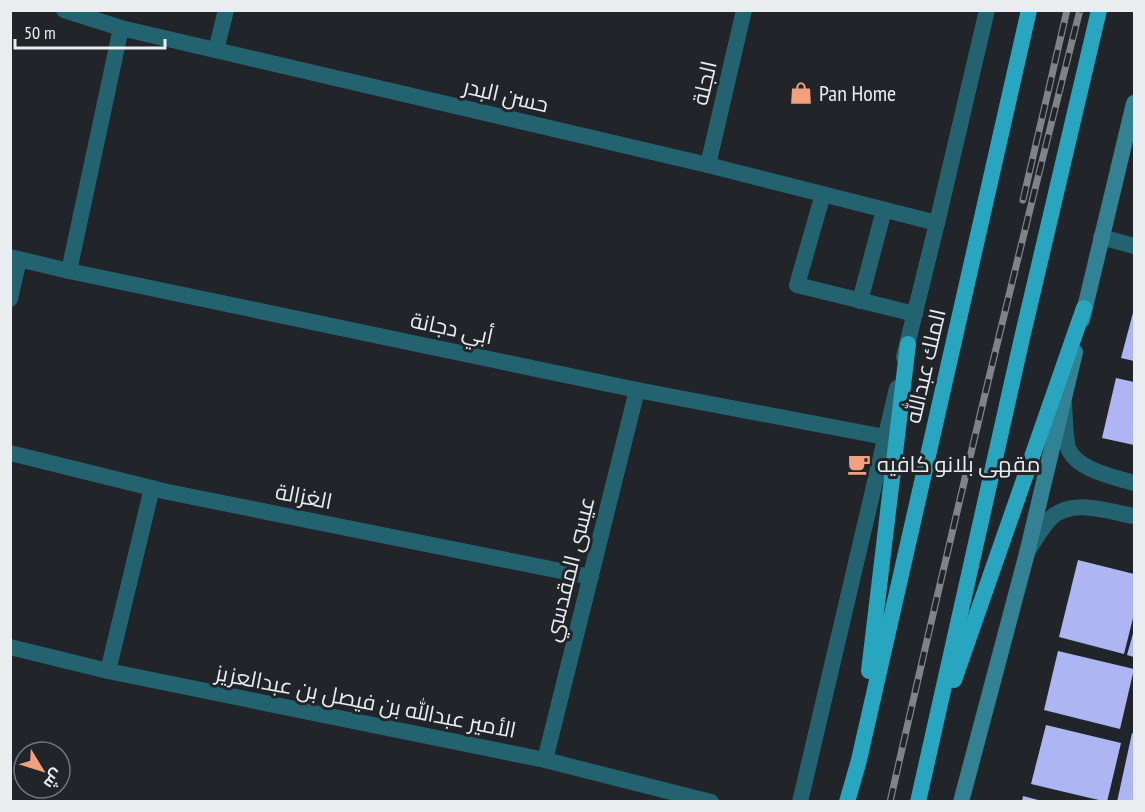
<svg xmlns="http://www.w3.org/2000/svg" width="1145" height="812" font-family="'PT Sans Narrow',Cairo,sans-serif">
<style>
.building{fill:#adb6f3}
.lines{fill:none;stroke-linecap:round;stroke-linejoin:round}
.minor{stroke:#23626f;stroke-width:16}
.tertiary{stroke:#23626f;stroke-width:16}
.secondary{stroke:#328293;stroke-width:16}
.trunk{stroke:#28a6bf;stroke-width:16}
.rail-casing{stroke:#808387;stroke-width:7}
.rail{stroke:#212529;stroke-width:4.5;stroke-dasharray:14;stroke-linecap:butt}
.labels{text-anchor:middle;stroke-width:6;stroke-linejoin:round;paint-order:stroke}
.street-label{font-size:22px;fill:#eaedf0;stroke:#212529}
.poi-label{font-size:22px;fill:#eaedf0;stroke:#212529;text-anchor:start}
</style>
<rect width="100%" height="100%" fill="#212529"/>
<g class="building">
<polygon points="1134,309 1134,361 1121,358"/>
<polygon points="1116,378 1134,382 1134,445 1102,438"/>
<polygon points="1078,560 1134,574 1134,614 1124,654 1059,637"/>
<polygon points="1134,630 1134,657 1127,655"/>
<polygon points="1058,651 1134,669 1120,729 1044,710"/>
<polygon points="1046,725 1121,743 1107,802 1031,784"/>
<polygon points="1132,733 1134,734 1134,802 1117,802"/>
<polygon points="1023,796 1042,801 1042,802 1022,802"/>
</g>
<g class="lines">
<g class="minor">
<polyline points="64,10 121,28 708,165 937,223"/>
<polyline points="216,50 226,10"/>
<polyline points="708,165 744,10"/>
<polyline points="823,194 797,285 915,314"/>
<polyline points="1101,237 1134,246"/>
<polyline points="10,257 69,271 637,390 885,437"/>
<polyline points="69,271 121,28"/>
<polyline points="10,299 19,259"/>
<polyline points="860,301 884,210"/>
<path d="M1064 404C1065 415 1065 441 1069 450 1078 470 1115 477 1134 483"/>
<polyline points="10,453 168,492 591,577"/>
<path d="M1027 552C1034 542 1043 525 1052 517 1074 498 1109 512 1134 516"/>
<polyline points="10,647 108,671 545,760 711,802"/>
<polyline points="108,671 152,488"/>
<polyline points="545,760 637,390"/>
</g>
<g class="tertiary">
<polyline points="904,357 937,223 987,10"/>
<polyline points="800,802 897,388"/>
</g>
<g class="secondary">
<polyline points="1082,320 1134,103"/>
<polyline points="961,802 1027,553 1075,352"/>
</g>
<g class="trunk">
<polyline points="869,671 908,344"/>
<polyline points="954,680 1084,308"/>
<polyline points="847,802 859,760 1029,10"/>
<polyline points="918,802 1022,338 1099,10"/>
</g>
<g class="rail-casing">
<g id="rail">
<polyline points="1023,200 1067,10"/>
<path d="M890 802C950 537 1013 273 1080 10"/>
</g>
</g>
<use href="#rail" class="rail"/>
</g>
<defs>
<g id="shop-bare" transform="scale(1.8)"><path d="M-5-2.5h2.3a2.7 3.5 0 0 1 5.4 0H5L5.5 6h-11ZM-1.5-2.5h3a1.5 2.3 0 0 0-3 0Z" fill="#f1a17d" stroke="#212529" stroke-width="2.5" paint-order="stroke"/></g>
<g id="cafe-bare" transform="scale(1.8)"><path d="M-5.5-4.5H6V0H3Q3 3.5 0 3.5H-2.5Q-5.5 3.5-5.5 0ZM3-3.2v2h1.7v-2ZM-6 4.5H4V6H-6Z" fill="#f1a17d" stroke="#212529" stroke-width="2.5" paint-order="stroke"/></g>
</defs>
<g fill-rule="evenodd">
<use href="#shop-bare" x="801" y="93"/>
<use href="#cafe-bare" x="859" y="464"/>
</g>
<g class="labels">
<g class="street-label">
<text transform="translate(704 83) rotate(-77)" y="8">الجلة</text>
<text transform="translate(506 95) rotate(13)" y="8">حسن البدر</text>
<text transform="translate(452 328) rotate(12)" y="8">أبي دجانة</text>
<text transform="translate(925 366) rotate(-77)" y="8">الملك عبدالله</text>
<text transform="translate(304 496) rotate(11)" y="8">الغزالة</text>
<text transform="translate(569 569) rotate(-76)" y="8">عيسى المقدسي</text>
<text transform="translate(366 701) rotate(11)" y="8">الأمير عبدالله بن فيصل بن عبدالعزيز</text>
</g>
<g class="poi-label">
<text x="819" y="101">Pan Home</text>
<text x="877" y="472">مقهى بلانو كافيه</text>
</g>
</g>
<rect width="1145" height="812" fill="none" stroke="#eaedf0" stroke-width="24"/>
<g transform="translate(42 770) rotate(128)"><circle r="28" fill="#212529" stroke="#717579" stroke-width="1.5"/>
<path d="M0-4.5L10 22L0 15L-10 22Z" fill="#f1a17d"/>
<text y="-9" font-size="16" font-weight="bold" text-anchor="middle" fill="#eaedf0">ش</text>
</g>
<path d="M15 39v9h150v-9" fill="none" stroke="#eaedf0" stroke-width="3"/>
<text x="24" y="39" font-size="18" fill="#eaedf0" stroke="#212529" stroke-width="4.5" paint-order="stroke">50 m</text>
</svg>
